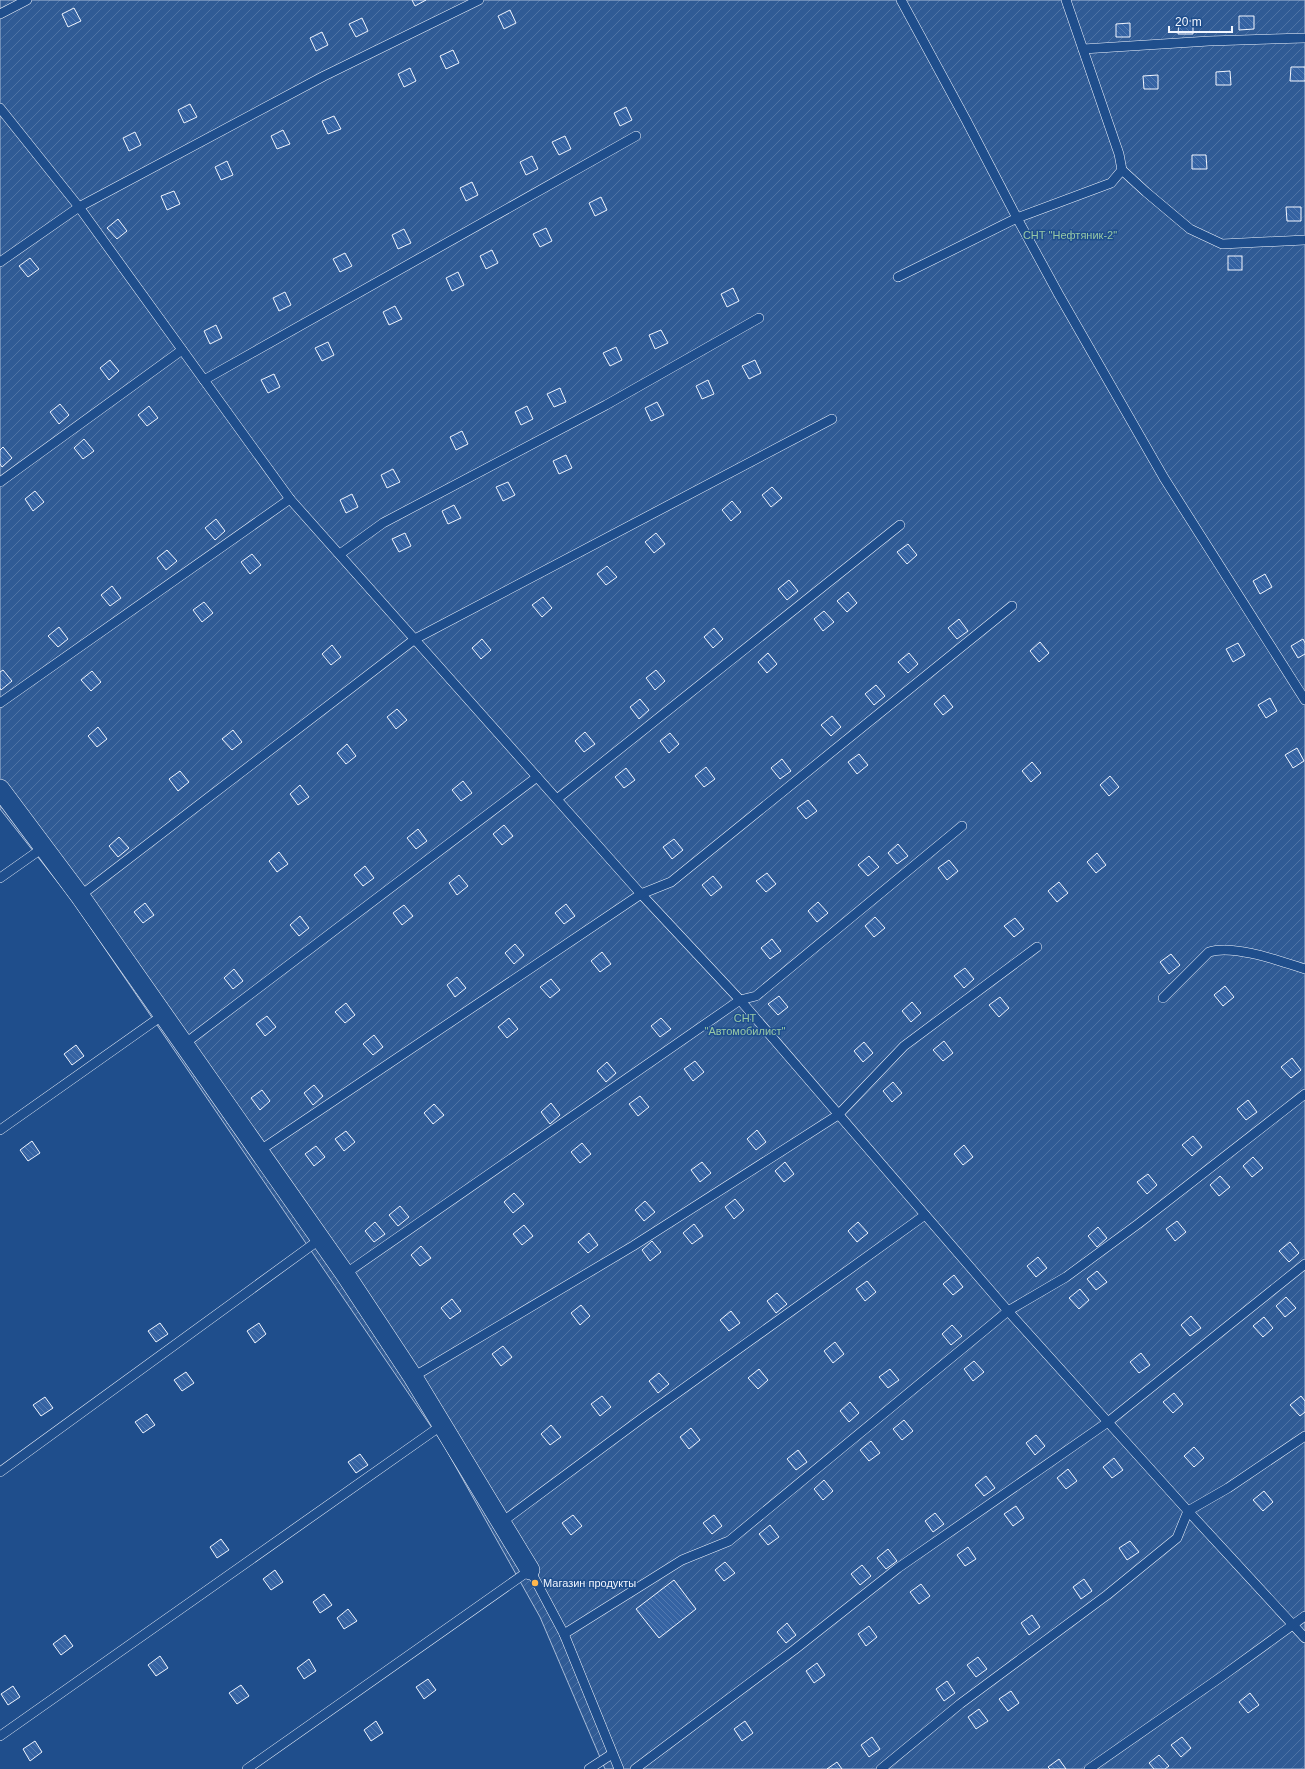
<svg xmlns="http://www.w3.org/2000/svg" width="1305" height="1769" font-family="Helvetica,sans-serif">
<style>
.garden{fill:url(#garden-furrows);stroke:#a8bbd7}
.building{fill:url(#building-back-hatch);stroke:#f2f6ff}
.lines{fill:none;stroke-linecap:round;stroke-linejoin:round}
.service-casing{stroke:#f2f6ff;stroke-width:10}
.minor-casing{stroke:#f2f6ff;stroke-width:20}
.service{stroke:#1f4e8c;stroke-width:9}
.minor{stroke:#1f4e8c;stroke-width:19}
.poi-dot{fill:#ffb74d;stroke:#1f4e8c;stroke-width:1.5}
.labels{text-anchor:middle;stroke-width:3;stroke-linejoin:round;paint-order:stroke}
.park-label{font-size:11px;fill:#97c8a6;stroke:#1f4e8c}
.poi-label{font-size:11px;fill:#f2f6ff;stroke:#1f4e8c;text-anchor:start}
</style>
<defs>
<pattern id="garden-furrows" width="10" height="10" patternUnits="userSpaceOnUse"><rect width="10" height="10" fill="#305b95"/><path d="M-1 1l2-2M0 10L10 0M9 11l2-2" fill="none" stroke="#4e73a5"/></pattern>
<pattern id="building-back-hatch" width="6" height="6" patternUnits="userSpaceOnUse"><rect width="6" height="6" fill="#3563a3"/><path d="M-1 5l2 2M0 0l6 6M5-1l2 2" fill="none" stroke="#537ab1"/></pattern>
</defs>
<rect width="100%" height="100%" fill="#1f4e8c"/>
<polygon class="garden" points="0,0 1305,0 1305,1769 605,1769 540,1617 443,1444 71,899 0,809"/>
<g class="building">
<polygon points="412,0 426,0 415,6"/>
<polygon points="74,8 81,21 68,27 62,14"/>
<polygon points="510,10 516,23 504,29 498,16"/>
<polygon points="1239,16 1254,16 1254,29 1239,30"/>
<polygon points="362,18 368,31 356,37 349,24"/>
<polygon points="1179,21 1193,21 1193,34 1178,34"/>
<polygon points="1130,23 1130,37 1116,37 1116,24"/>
<polygon points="322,32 328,45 316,51 310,38"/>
<polygon points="453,50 459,63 446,69 440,56"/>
<polygon points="1291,67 1305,67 1305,81 1290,81"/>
<polygon points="410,68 416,81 404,87 398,74"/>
<polygon points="1230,71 1231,85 1216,85 1216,72"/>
<polygon points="1158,75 1158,89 1144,89 1143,76"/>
<polygon points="190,104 197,117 184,123 178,110"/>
<polygon points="626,107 632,120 620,126 614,113"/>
<polygon points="334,116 341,129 328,134 322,121"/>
<polygon points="283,130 290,144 277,149 271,136"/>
<polygon points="135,132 141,145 129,151 123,138"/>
<polygon points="565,136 571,149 559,155 552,142"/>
<polygon points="1192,155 1206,155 1207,169 1192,169"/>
<polygon points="532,156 538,169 526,175 520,162"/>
<polygon points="227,161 233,175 221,180 215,167"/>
<polygon points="472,182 478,195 466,201 460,188"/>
<polygon points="174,191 180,204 167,210 161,196"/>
<polygon points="601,197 607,210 595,216 589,203"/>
<polygon points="1286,207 1301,207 1301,221 1287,221"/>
<polygon points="118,219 127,231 117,239 107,228"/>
<polygon points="546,228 552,241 540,247 533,234"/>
<polygon points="404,229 411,243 398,249 392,235"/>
<polygon points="492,250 498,263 486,269 480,256"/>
<polygon points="345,253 352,266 340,272 333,259"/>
<rect x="1228" y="256" width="14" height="14"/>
<polygon points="30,258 39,269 28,277 19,266"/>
<polygon points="458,272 464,285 452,291 446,278"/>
<polygon points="733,288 739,301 727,307 721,294"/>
<polygon points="285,292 291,305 279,311 273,298"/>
<polygon points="395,306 402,319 389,325 383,312"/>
<polygon points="216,325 222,338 210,344 204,331"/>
<polygon points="661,330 668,343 655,349 649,335"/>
<polygon points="328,342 334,355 322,361 315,348"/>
<polygon points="616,347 622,360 610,366 603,353"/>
<polygon points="110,360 119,371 109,380 100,368"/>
<polygon points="755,360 761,373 749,379 742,366"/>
<polygon points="274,374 280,387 268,393 261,380"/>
<polygon points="708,380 714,394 702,399 696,386"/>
<polygon points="560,388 566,402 554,407 547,394"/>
<polygon points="657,402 664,415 651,421 645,408"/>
<polygon points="60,404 69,415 59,424 50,412"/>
<polygon points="149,406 158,418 147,426 138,415"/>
<polygon points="527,406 533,419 521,425 515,412"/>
<polygon points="462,431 468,444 456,450 450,437"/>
<polygon points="84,439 94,451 83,459 74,448"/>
<polygon points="3,447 12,458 2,467 0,464 0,450"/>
<polygon points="566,455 572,468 559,474 553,461"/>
<polygon points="393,469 400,482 387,488 381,475"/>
<polygon points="508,482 515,495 503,501 496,487"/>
<polygon points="772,487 782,498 771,507 762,495"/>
<polygon points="35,491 44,502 33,511 25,499"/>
<polygon points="352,494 358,507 346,513 340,500"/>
<polygon points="732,501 741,512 731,521 722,510"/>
<polygon points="454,505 461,518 448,524 442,511"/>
<polygon points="216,519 225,531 215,540 205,528"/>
<polygon points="405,533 411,546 399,552 392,539"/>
<polygon points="656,533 665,544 654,553 645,542"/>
<polygon points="908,544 917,555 907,564 897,552"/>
<polygon points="167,550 177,561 166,570 157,558"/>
<polygon points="252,554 261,565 250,574 241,562"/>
<polygon points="607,566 617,577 606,585 597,574"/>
<polygon points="1265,574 1272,587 1260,594 1253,581"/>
<polygon points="789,580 798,591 787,600 778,589"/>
<polygon points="112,586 121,598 110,606 101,595"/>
<polygon points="848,592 857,603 847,612 837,601"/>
<polygon points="543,597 552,608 542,617 532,605"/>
<polygon points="204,602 213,613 202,622 193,610"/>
<polygon points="824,611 834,622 823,631 814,619"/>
<polygon points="959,619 968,631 957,639 948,628"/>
<polygon points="59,627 68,639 58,647 48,636"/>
<polygon points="714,628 723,639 713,648 704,637"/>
<polygon points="482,639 491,650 481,659 472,648"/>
<polygon points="1303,639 1305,643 1305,654 1298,658 1291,646"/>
<polygon points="1040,642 1049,653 1039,662 1030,651"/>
<polygon points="1238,643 1245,655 1233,662 1226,649"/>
<polygon points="332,645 341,657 331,665 322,654"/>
<polygon points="768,653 777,664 767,673 758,662"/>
<polygon points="909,653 918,664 908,673 898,662"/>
<polygon points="3,670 12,681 1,690 0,688 0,672"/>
<polygon points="656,670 665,681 655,690 646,678"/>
<polygon points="92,671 101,682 91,691 81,680"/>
<polygon points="876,685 885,696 874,705 865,694"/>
<polygon points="944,695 953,707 943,715 934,704"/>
<polygon points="1270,698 1277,711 1266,718 1258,705"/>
<polygon points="640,699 649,710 639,719 630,707"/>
<polygon points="397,709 407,720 396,729 387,717"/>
<polygon points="832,716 841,727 831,736 821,725"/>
<polygon points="98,727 107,739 97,747 88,736"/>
<polygon points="233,730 242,742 232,750 222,739"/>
<polygon points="585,732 595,744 584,752 575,741"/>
<polygon points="670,733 679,744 669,753 660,741"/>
<polygon points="347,744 356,756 346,764 337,753"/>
<polygon points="1297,748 1304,761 1293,768 1285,755"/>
<polygon points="859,754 868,765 857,774 848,762"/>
<polygon points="782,759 791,771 780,779 771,768"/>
<polygon points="1032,762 1041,773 1031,782 1022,771"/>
<polygon points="706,767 715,779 704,787 695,776"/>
<polygon points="626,768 635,780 624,788 615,777"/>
<polygon points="180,771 189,782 178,791 169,779"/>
<polygon points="1110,776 1119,787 1109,796 1100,785"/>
<polygon points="463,781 472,793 461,801 452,790"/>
<polygon points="300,785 309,797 298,805 290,794"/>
<polygon points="808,800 817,811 806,819 797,808"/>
<polygon points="504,825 513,836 502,845 493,834"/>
<polygon points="418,829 427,841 416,849 407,838"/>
<polygon points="119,837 129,848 118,857 109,846"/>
<polygon points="674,839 683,850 672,859 663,847"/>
<polygon points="898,844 908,856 897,864 888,853"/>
<polygon points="279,852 288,864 277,872 269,861"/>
<polygon points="1097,853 1106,865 1096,873 1087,862"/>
<polygon points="869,856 879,867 868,876 858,865"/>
<polygon points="949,860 958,871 947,880 938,868"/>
<polygon points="365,866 374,878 363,886 354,875"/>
<polygon points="767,873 776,884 766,892 756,881"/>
<polygon points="459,875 468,886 457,895 449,883"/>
<polygon points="713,876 722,887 711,896 702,885"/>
<polygon points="1059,882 1068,893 1057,902 1048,891"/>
<polygon points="818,902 828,913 817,922 808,911"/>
<polygon points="145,903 154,915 143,923 134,912"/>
<polygon points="566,904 575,916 564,924 555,913"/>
<polygon points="404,905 413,916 402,925 393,913"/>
<polygon points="300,916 309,928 299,936 290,925"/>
<polygon points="875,917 885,928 874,937 865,926"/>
<polygon points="1015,918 1024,929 1014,937 1004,926"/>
<polygon points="772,939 781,951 770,959 761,948"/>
<polygon points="515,944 524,955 514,964 505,953"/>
<polygon points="602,952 611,964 600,972 591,961"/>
<polygon points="1171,954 1180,965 1169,974 1160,962"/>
<polygon points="965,968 974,979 964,988 954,976"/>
<polygon points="234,969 243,981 233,989 224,978"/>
<polygon points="457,977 466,988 455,997 447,985"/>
<polygon points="551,979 560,990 550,998 540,987"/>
<polygon points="1225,986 1234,997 1223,1006 1214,995"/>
<polygon points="779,996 788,1007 778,1015 768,1004"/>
<polygon points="1000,997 1009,1008 999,1017 989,1005"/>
<polygon points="912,1002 921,1013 911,1022 902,1011"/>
<polygon points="346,1003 355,1015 345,1023 335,1012"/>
<polygon points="267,1016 276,1027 265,1036 256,1024"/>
<polygon points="509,1018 518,1029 507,1038 498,1027"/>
<polygon points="661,1018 671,1029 660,1037 651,1026"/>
<polygon points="374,1035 383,1047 373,1055 363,1044"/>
<polygon points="944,1041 953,1053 943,1061 933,1050"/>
<polygon points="864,1042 873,1053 863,1062 854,1051"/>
<polygon points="76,1045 84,1056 72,1065 64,1054"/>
<polygon points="1292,1058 1301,1070 1291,1078 1281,1067"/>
<polygon points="695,1061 704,1072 693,1081 684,1069"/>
<polygon points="607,1062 616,1073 606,1082 597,1071"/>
<polygon points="893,1082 902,1093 892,1102 883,1091"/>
<polygon points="314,1085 323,1096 313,1105 304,1093"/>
<polygon points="262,1090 270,1101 260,1110 251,1098"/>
<polygon points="640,1096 649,1107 638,1116 629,1104"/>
<polygon points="1248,1100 1257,1112 1246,1120 1237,1109"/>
<polygon points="551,1103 560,1115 550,1124 541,1112"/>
<polygon points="434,1104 444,1115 433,1124 424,1113"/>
<polygon points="757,1130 766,1142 756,1150 747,1139"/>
<polygon points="346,1131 355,1142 344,1151 335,1139"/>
<polygon points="1193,1136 1202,1147 1192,1156 1182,1145"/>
<polygon points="32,1141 40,1153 28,1161 20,1150"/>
<polygon points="582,1143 591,1154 580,1163 571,1152"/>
<polygon points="964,1145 973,1157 963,1165 954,1154"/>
<polygon points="316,1146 325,1157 314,1166 305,1154"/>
<polygon points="1253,1157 1263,1168 1252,1177 1243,1166"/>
<polygon points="702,1162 711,1173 700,1182 691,1170"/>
<polygon points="785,1162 794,1174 784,1182 775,1171"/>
<polygon points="1148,1174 1157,1185 1147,1194 1137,1182"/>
<polygon points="1220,1176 1230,1187 1219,1196 1210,1185"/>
<polygon points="514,1193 524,1204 513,1213 504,1202"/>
<polygon points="735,1199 744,1210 734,1219 725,1207"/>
<polygon points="645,1201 655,1212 644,1221 635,1210"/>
<polygon points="400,1206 409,1217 398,1226 389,1215"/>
<polygon points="1177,1221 1186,1232 1175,1241 1166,1229"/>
<polygon points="375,1222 385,1234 374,1242 365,1231"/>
<polygon points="858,1222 868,1233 857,1242 848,1231"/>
<polygon points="694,1224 703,1236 692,1244 683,1233"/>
<polygon points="524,1225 533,1236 522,1245 513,1234"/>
<polygon points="1098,1227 1107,1238 1097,1247 1088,1236"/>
<polygon points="589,1233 598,1245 588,1253 578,1242"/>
<polygon points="652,1241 661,1252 650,1261 642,1250"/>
<polygon points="1290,1242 1299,1253 1289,1262 1279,1251"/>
<polygon points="421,1246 431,1258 420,1266 411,1255"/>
<polygon points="1038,1257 1047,1268 1036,1277 1027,1266"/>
<polygon points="1097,1271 1107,1282 1096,1290 1087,1279"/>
<polygon points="954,1275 963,1287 953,1295 943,1284"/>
<polygon points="867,1281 876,1292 865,1301 856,1289"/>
<polygon points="1080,1289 1089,1300 1079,1309 1069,1298"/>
<polygon points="777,1293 787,1304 776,1313 767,1301"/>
<polygon points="1286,1297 1296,1308 1285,1317 1276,1306"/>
<polygon points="452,1299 461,1311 450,1319 441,1308"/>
<polygon points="581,1305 590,1316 580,1325 571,1313"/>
<polygon points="731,1311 740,1323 729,1331 720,1320"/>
<polygon points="1191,1316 1201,1328 1190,1336 1181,1325"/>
<polygon points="1264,1317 1273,1328 1263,1337 1253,1326"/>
<polygon points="160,1323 168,1334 156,1342 148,1331"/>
<polygon points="259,1323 266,1334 255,1343 247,1331"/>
<polygon points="952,1325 962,1336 951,1345 942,1334"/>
<polygon points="835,1342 844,1354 833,1363 824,1351"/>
<polygon points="503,1346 512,1357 501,1366 492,1354"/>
<polygon points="1141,1353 1150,1365 1139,1373 1130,1362"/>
<polygon points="974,1361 984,1372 973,1381 964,1369"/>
<polygon points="759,1369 768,1380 758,1389 748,1378"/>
<polygon points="890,1369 899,1380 888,1388 879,1377"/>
<polygon points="186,1372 194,1383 182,1391 174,1380"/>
<polygon points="659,1373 669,1384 658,1393 649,1381"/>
<polygon points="1174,1393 1183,1404 1173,1413 1163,1402"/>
<polygon points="602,1396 611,1407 600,1416 591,1404"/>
<polygon points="1301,1396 1305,1401 1305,1412 1300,1416 1290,1405"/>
<polygon points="45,1397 53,1408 41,1416 33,1405"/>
<polygon points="850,1402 859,1413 849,1422 840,1411"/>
<polygon points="147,1414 155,1425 143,1433 135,1422"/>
<polygon points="904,1420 913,1431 902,1440 893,1429"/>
<polygon points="551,1425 561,1437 550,1445 541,1434"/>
<polygon points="691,1428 700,1440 689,1449 680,1437"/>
<polygon points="1036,1435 1045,1446 1035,1455 1026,1443"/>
<polygon points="871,1441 880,1453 869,1461 860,1450"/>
<polygon points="1194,1447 1204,1458 1194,1467 1184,1456"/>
<polygon points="798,1450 807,1462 796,1470 787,1459"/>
<polygon points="360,1454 368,1465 356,1473 348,1462"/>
<polygon points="1114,1458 1123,1470 1112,1478 1103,1467"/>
<polygon points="1068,1469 1077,1481 1066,1489 1057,1478"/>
<polygon points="986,1476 995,1488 984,1496 975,1485"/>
<polygon points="824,1480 833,1491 823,1500 814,1489"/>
<polygon points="1264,1491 1273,1502 1263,1511 1253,1500"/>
<polygon points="1016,1506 1024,1518 1013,1526 1004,1514"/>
<polygon points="935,1513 944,1524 933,1532 925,1521"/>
<polygon points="573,1515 582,1526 571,1535 562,1523"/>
<polygon points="714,1515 722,1526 712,1534 703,1523"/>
<polygon points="770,1525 779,1537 768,1545 759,1534"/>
<polygon points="221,1539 229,1550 217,1558 210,1547"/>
<polygon points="1130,1541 1139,1552 1127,1560 1119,1548"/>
<polygon points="968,1547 976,1559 965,1566 957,1555"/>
<polygon points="888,1549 897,1561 886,1569 877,1558"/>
<polygon points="725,1562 735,1573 724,1581 715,1570"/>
<polygon points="862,1565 871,1576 860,1585 851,1574"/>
<polygon points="275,1570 283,1582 271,1590 263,1579"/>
<polygon points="1084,1579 1092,1591 1081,1599 1073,1587"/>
<polygon points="674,1580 696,1609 659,1638 636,1609"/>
<polygon points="921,1584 930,1596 919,1604 910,1592"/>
<polygon points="324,1594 332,1605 320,1613 313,1602"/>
<polygon points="348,1609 357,1621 344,1629 337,1618"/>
<polygon points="1032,1615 1040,1627 1029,1635 1021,1623"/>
<polygon points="787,1623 796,1635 786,1643 777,1632"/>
<polygon points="869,1626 877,1637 866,1646 858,1634"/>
<polygon points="65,1635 73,1646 61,1655 53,1644"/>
<polygon points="160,1656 168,1668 156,1676 148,1665"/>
<polygon points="978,1657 987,1669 976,1677 967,1665"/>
<polygon points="309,1659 316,1671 304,1679 297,1668"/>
<polygon points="817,1663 825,1675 814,1683 806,1671"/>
<polygon points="428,1679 436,1690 424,1699 416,1687"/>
<polygon points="947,1681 955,1693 944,1701 936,1689"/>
<polygon points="241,1685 249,1696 237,1704 229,1693"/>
<polygon points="13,1686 20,1697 8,1705 1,1694"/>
<polygon points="1011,1691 1019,1703 1008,1711 999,1699"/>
<polygon points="1250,1693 1259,1705 1248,1713 1239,1702"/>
<polygon points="979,1709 988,1721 976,1729 968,1717"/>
<polygon points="376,1721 383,1733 371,1741 364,1730"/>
<polygon points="745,1721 753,1733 742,1741 734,1729"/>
<polygon points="872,1737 880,1749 869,1757 861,1745"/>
<polygon points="1182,1737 1191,1748 1181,1757 1171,1745"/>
<polygon points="35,1741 42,1752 30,1761 23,1749"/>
<polygon points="1159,1755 1169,1766 1165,1769 1154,1769 1149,1763"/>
<polygon points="1059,1759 1066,1769 1050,1769 1048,1767"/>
<polygon points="837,1762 842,1769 827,1769"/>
</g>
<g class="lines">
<g class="service-casing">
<g id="service">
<polyline points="901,0 966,120 1017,218 1059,295 1164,478 1305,700"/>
<polyline points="1066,0 1119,154 1122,170 1146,192 1190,229 1222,244 1305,240"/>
<polyline points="0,14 27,0"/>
<polyline points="1083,49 1209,41 1305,38"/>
<polyline points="0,108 79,207 290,499 641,894 740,1000 1008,1311 1188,1511 1305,1638"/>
<polyline points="0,262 79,207 324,76 479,0"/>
<polyline points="898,277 1017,218 1111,183 1122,170"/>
<polyline points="204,380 636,136"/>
<polyline points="0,482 182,350"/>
<polyline points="340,554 383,523 606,405 759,318"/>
<polyline points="0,703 290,499"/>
<polyline points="557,799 900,525"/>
<polyline points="0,878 44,847"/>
<polyline points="80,896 415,639 832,419"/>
<path d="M1163 998 1209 952C1233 944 1280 961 1305 969"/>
<polyline points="183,1045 537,777"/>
<polyline points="0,1130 163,1015"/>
<polyline points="259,1151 641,894 671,882 1012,606"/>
<polyline points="345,1274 740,1000 756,996 962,826"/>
<polyline points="413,1377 633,1246 838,1115 904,1046 1037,947"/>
<polyline points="0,1472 319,1240"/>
<polyline points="502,1522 645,1416 925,1215"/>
<polyline points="564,1634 682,1560 729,1541 1008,1311 1066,1277 1138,1224 1305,1094"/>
<polyline points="0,1736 442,1425"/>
<polyline points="247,1769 530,1570 564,1634 619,1769"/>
<polyline points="589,1769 612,1754"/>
<polyline points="635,1769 794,1650 898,1568 1108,1422 1305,1264"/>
<polyline points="881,1769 960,1704 1107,1595 1177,1538 1188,1511 1228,1488 1305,1436"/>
<polyline points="1089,1769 1221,1677 1305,1616"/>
</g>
</g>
<g class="minor-casing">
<polyline id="minor" points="0,789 80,896 345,1274 413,1377 530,1570"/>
</g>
<use href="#service" class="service"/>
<use href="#minor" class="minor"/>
</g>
<circle class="poi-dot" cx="535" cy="1583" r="4"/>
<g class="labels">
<g class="park-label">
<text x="1070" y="239">СНТ "Нефтяник-2"</text>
<text x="745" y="1022">СНТ<tspan x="745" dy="13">"Автомобилист"</tspan></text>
</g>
<g class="poi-label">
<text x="543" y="1587">Магазин продукты</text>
</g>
</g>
<path d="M1169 26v6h63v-6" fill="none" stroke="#f2f6ff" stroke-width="2"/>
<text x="1175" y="26" font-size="12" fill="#f2f6ff" stroke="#1f4e8c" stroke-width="3" paint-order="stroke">20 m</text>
</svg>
